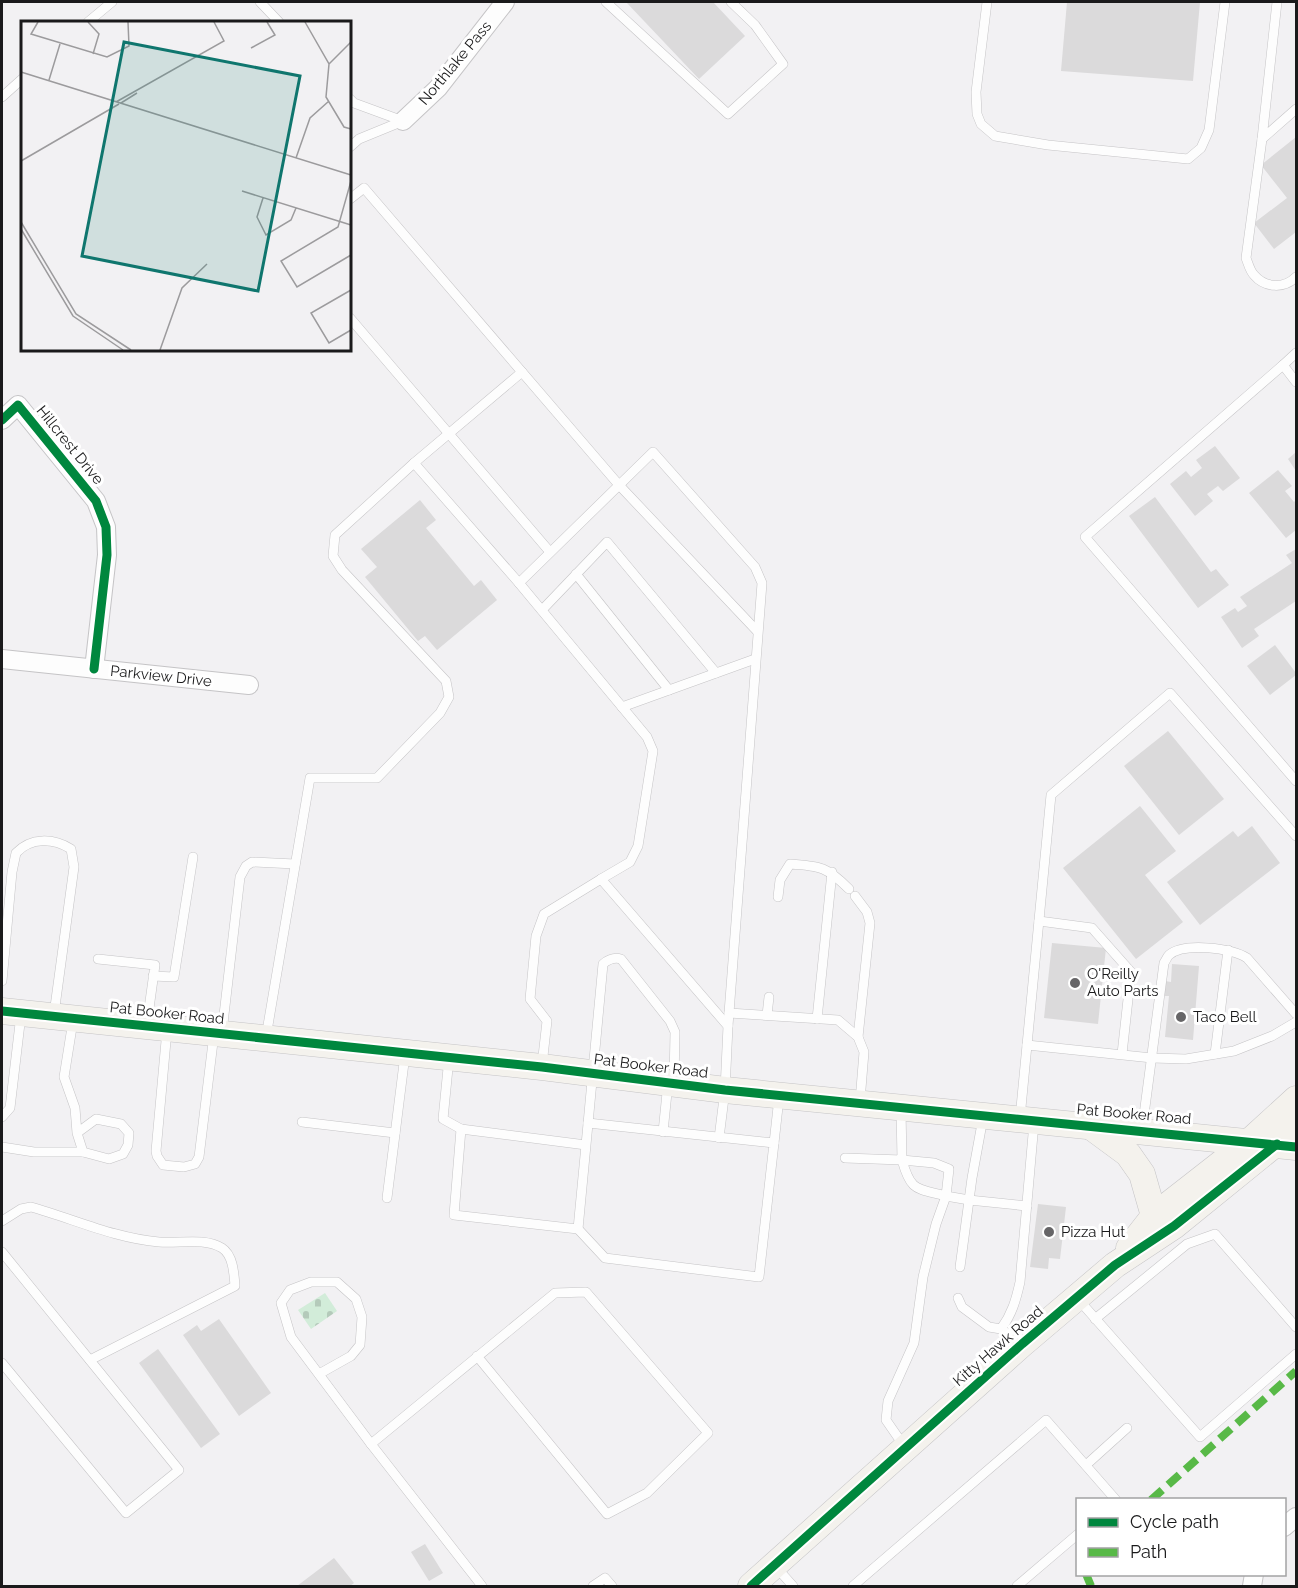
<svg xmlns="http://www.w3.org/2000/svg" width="1298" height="1588" font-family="Raleway,sans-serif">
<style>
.cemetery{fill:url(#cemetery-stones)}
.building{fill:#dbdadb}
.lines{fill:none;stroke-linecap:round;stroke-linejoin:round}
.lane-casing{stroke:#c5c4c6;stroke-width:10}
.street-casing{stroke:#c5c4c6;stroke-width:20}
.secondary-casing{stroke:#c5c4c6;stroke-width:27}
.lane{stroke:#fdfdfd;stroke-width:9}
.street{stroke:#fdfdfd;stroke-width:18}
.secondary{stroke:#f4f2ed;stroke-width:26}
.quiet{stroke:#58b947;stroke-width:8;stroke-dasharray:15 8;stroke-linecap:butt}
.cycleway-casing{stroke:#fff;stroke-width:13}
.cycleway{stroke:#00873e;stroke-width:9}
.poi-dot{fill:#666567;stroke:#fff;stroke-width:2}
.labels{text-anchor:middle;stroke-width:6;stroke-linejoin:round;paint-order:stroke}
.street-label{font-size:15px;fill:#1a1a1b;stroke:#fff}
.poi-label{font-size:15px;fill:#1a1a1b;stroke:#fff;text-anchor:start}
.inset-road{fill:none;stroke:#9c9b9d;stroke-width:1.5}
.view{fill:#0f766e;fill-opacity:0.15;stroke:#0f766e;stroke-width:3}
.inset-edge{fill:none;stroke:#1a1a1b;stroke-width:3}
</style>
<defs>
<pattern id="cemetery-stones" width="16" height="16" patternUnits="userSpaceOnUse" patternTransform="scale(1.5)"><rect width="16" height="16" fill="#d2ecd9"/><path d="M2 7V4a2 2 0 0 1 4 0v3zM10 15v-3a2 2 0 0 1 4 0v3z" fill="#b4caba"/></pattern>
</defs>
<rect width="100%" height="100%" fill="#f2f1f3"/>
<polygon class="cemetery" points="325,1293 337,1311 311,1329 298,1310"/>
<g class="building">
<polygon points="626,2 713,2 745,36 699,79"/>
<polygon points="1067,2 1200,2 1193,81 1061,71"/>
<polygon points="1296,137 1296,232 1274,249 1254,223 1287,198 1261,165"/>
<polygon points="1215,446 1240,478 1223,491 1218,486 1207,494 1213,501 1195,516 1170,484 1186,471 1191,477 1202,468 1196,460"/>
<polygon points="1296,452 1296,471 1288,459"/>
<polygon points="1278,470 1292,486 1285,491 1294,502 1296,500 1296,530 1286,538 1249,493"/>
<polygon points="1155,497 1211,572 1216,569 1229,585 1198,608 1129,516"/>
<polygon points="420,500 436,520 426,528 474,586 481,580 497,600 437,650 425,636 418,641 365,577 377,567 361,549"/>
<polygon points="1296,549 1296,601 1254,629 1259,636 1242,648 1221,617 1235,608 1238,612 1247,606 1240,597 1292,563 1286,555"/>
<polygon points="1275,645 1296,673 1296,675 1270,695 1247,666"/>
<polygon points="1168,731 1224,799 1179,835 1124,766"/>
<polygon points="1140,806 1176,851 1145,875 1183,922 1136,959 1063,868"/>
<polygon points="1252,826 1280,863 1200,925 1167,882 1233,831 1238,837"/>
<polygon points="1052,943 1106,948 1098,1024 1044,1018"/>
<polygon points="1172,964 1199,966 1193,1040 1165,1037 1169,996 1164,996 1165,981 1171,982"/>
<polygon points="1038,1204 1066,1207 1060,1259 1049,1258 1048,1269 1030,1267"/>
<polygon points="219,1319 271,1393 239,1416 183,1335 197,1325 201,1331"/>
<polygon points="158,1349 220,1434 201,1448 139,1363"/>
<polygon points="425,1544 443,1573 429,1581 411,1552"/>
<polygon points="334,1558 354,1583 350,1586 297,1586"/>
</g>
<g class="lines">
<g class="lane-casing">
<g id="lane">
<polyline points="260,2 279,22"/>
<polyline points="606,2 728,114 783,64 755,25 731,2"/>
<polyline points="987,2 976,92 977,114 981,124 995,136 1048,145 1188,159 1201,148 1209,130 1225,2"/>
<polyline points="1277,2 1262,139 1296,109"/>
<polyline points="88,22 112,2"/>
<polyline points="2,97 22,79"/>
<polyline points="350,99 354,103 403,121"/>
<path d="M1262 139 1246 258C1248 263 1250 271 1254 275 1265 288 1284 289 1296 277"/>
<polyline points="350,147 359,139 403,121"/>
<polyline points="350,199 364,188 619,485 757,631"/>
<polyline points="350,318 550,552"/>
<polyline points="1296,353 1283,365 1296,382"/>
<polyline points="1283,365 1085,537 1296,781"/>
<polyline points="414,463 522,372"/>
<polyline points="576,574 669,690"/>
<polyline points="519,583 647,737 653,751 638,846 630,862 601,879"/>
<polyline points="542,610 607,542 716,673"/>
<polyline points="622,707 755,659"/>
<polyline points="855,896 867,912 870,923 858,1037"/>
<path d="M778 897 780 880 790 864C821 866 827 867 849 889"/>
<polyline points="1039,921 1092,928 1131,972 1122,1054"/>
<polyline points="98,959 155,965 147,1023"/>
<polyline points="153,976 174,977 193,857"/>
<path d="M2 981 12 872 16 853C31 837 53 838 71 849L74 867 54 1014"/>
<polyline points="729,1013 838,1020 858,1037 864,1052 860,1101"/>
<polyline points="767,1015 769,997"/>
<polyline points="817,1019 832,872"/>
<polyline points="73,1021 64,1077 75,1108 77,1133 83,1152 109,1159 123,1154 128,1145 129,1133 121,1124 96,1119 77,1133"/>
<polyline points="167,1030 156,1151 157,1156 163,1165 184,1167 195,1164 199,1157 214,1034"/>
<polyline points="222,1032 240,877 246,866 252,862 295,864"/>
<polyline points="266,1037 310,778 377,778 440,713 449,697 446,681 342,570 333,556 335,535 414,463 519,583 653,452 755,567 762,583 728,1026"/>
<polyline points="1027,1045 1152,1058 1186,1059 1234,1051 1272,1036 1296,1022"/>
<polyline points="1215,1054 1228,950"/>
<polyline points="449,1058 443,1119 461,1129"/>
<polyline points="542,1065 547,1021 530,999 536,936 544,914 601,879 728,1026 725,1090 719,1138"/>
<polyline points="2,1117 10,1108 21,1015"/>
<polyline points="1020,1118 1051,795 1170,693 1296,836"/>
<polyline points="302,1122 395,1133"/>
<path d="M1142 1130 1164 963C1166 960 1167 957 1169 955 1184 942 1232 948 1247 958L1296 1014"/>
<polyline points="663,1132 668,1083"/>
<polyline points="774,1143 779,1098"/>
<path d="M586 1145 578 1229 454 1215 461 1129 586 1145 603 964C609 959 614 957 621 959L670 1021 675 1032 674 1081"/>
<polyline points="2,1147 34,1152 83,1152"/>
<polyline points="845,1158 902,1160 901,1110"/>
<polyline points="387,1198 405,1055"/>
<path d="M2 1221 21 1209 31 1207C74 1219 114 1238 159 1242 178 1244 204 1237 222 1248 233 1255 234 1273 235 1286L90 1360"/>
<polyline points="578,1229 605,1258 759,1277 774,1143 588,1123"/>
<polyline points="2,1252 179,1470 126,1513 2,1363"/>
<polyline points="960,1267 972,1178 983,1118"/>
<polyline points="958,1298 962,1307 989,1327 1001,1329 1020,1342"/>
<polyline points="1078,1299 1200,1437 1296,1354"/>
<polyline points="1095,1319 1187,1244 1215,1234 1296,1327"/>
<path d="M1001 1329C1012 1314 1016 1300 1020 1282L1034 1123"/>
<polyline points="477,1356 607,1514 647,1493 708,1433 586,1292 555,1293 371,1444 482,1586"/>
<polyline points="319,1374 351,1356 360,1345 362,1317 356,1299 337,1282 311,1282 290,1290 281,1303 291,1337 371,1444"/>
<path d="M904 1446 886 1420 888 1401 914 1343 923 1277 936 1224 946 1196C916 1188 911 1192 902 1160L934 1163 949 1169 946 1196 969 1200 1027 1206"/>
<polyline points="1086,1465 1127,1428"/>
<polyline points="776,1567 793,1586"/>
<polyline points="593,1586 605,1578 612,1586"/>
<polyline points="853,1586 1046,1420 1116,1500"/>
<polyline points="1017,1586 1078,1534"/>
</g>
</g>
<g class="street-casing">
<g id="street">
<polyline points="403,121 438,88 505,2"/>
<polyline points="2,420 18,405 96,501 106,527 107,555 94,669"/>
<polyline points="2,659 249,685"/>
<polyline points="1284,1527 1296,1517"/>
<polyline points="1252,1586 1254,1574"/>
</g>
</g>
<g class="secondary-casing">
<g id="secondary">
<polyline points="2,1011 542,1067 725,1090 1296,1147"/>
<polyline points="1090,1126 1128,1154 1142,1174 1154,1216"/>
<polyline points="1129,1248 1154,1216 1250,1141 1296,1099"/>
<polyline points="751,1586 1022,1344 1115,1265 1174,1226 1296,1127"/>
</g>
</g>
<use href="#lane" class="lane"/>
<use href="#street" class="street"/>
<use href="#secondary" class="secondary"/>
<g class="quiet">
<polyline points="1151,1500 1296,1371"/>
<polyline points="1086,1574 1091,1586"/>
</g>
<g class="cycleway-casing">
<g id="cycleway">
<polyline points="2,420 18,405 96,501 106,527 107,555 94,669"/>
<polyline points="2,1011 542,1067 725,1090 1296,1147"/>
<polyline points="751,1586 1022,1344 1115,1265 1174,1226 1277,1144"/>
</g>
</g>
<use href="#cycleway" class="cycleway"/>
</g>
<g class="poi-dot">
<circle cx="1075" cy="983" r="6"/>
<circle cx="1181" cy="1017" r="6"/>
<circle cx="1049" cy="1232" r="6"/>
</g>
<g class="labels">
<g class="street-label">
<text transform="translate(455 63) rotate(-50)" y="5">Northlake Pass</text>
<text transform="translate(70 445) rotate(51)" y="5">Hillcrest Drive</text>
<text transform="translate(161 676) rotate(6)" y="5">Parkview Drive</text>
<text transform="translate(167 1013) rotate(6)" y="5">Pat Booker Road</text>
<text transform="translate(651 1066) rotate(7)" y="5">Pat Booker Road</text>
<text transform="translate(1134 1114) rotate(5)" y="5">Pat Booker Road</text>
<text transform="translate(998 1346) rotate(-41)" y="5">Kitty Hawk Road</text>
</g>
<g class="poi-label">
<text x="1087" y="979">O'Reilly<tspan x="1087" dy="17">Auto Parts</tspan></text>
<text x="1193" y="1022">Taco Bell</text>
<text x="1061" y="1237">Pizza Hut</text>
</g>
</g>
<g transform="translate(21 21)">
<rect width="330" height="330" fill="#f2f1f3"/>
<path class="inset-road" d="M17 1 10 13 86 36 108 25 107 1M67 1 78 13 72 33M284 1 308 43 305 76 323 106 330 108M230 27 254 14 246 1M308 43 330 21M0 51 330 154M28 59 39 23M95 81 203 20 193 1M100 82 116 72M275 137 289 97 308 80M0 140 98 83M330 160 317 206 260 240 276 266 330 234M221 170 330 204M242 177 236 196 245 214 270 199 275 187M0 201 55 293 110 329M0 208 52 295 102 329M330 269 290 292 308 322 330 309M139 329 161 267 186 243"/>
<path class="view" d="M103 21 279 55 237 270 61 235Z"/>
<rect width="330" height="330" class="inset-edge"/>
</g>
<rect width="1298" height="1588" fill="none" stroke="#1a1a1b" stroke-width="6"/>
<rect x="1076" y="1498" width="210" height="78" fill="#ffffff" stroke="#a3a3a4" stroke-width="1.5"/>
<rect x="1088" y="1518" width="30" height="9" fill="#00873e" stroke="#a3a3a4" stroke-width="1.5"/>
<text x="1130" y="1528" font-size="18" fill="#1a1a1b">Cycle path</text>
<rect x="1088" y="1548" width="30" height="9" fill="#58b947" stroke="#a3a3a4" stroke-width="1.5"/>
<text x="1130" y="1558" font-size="18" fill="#1a1a1b">Path</text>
</svg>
